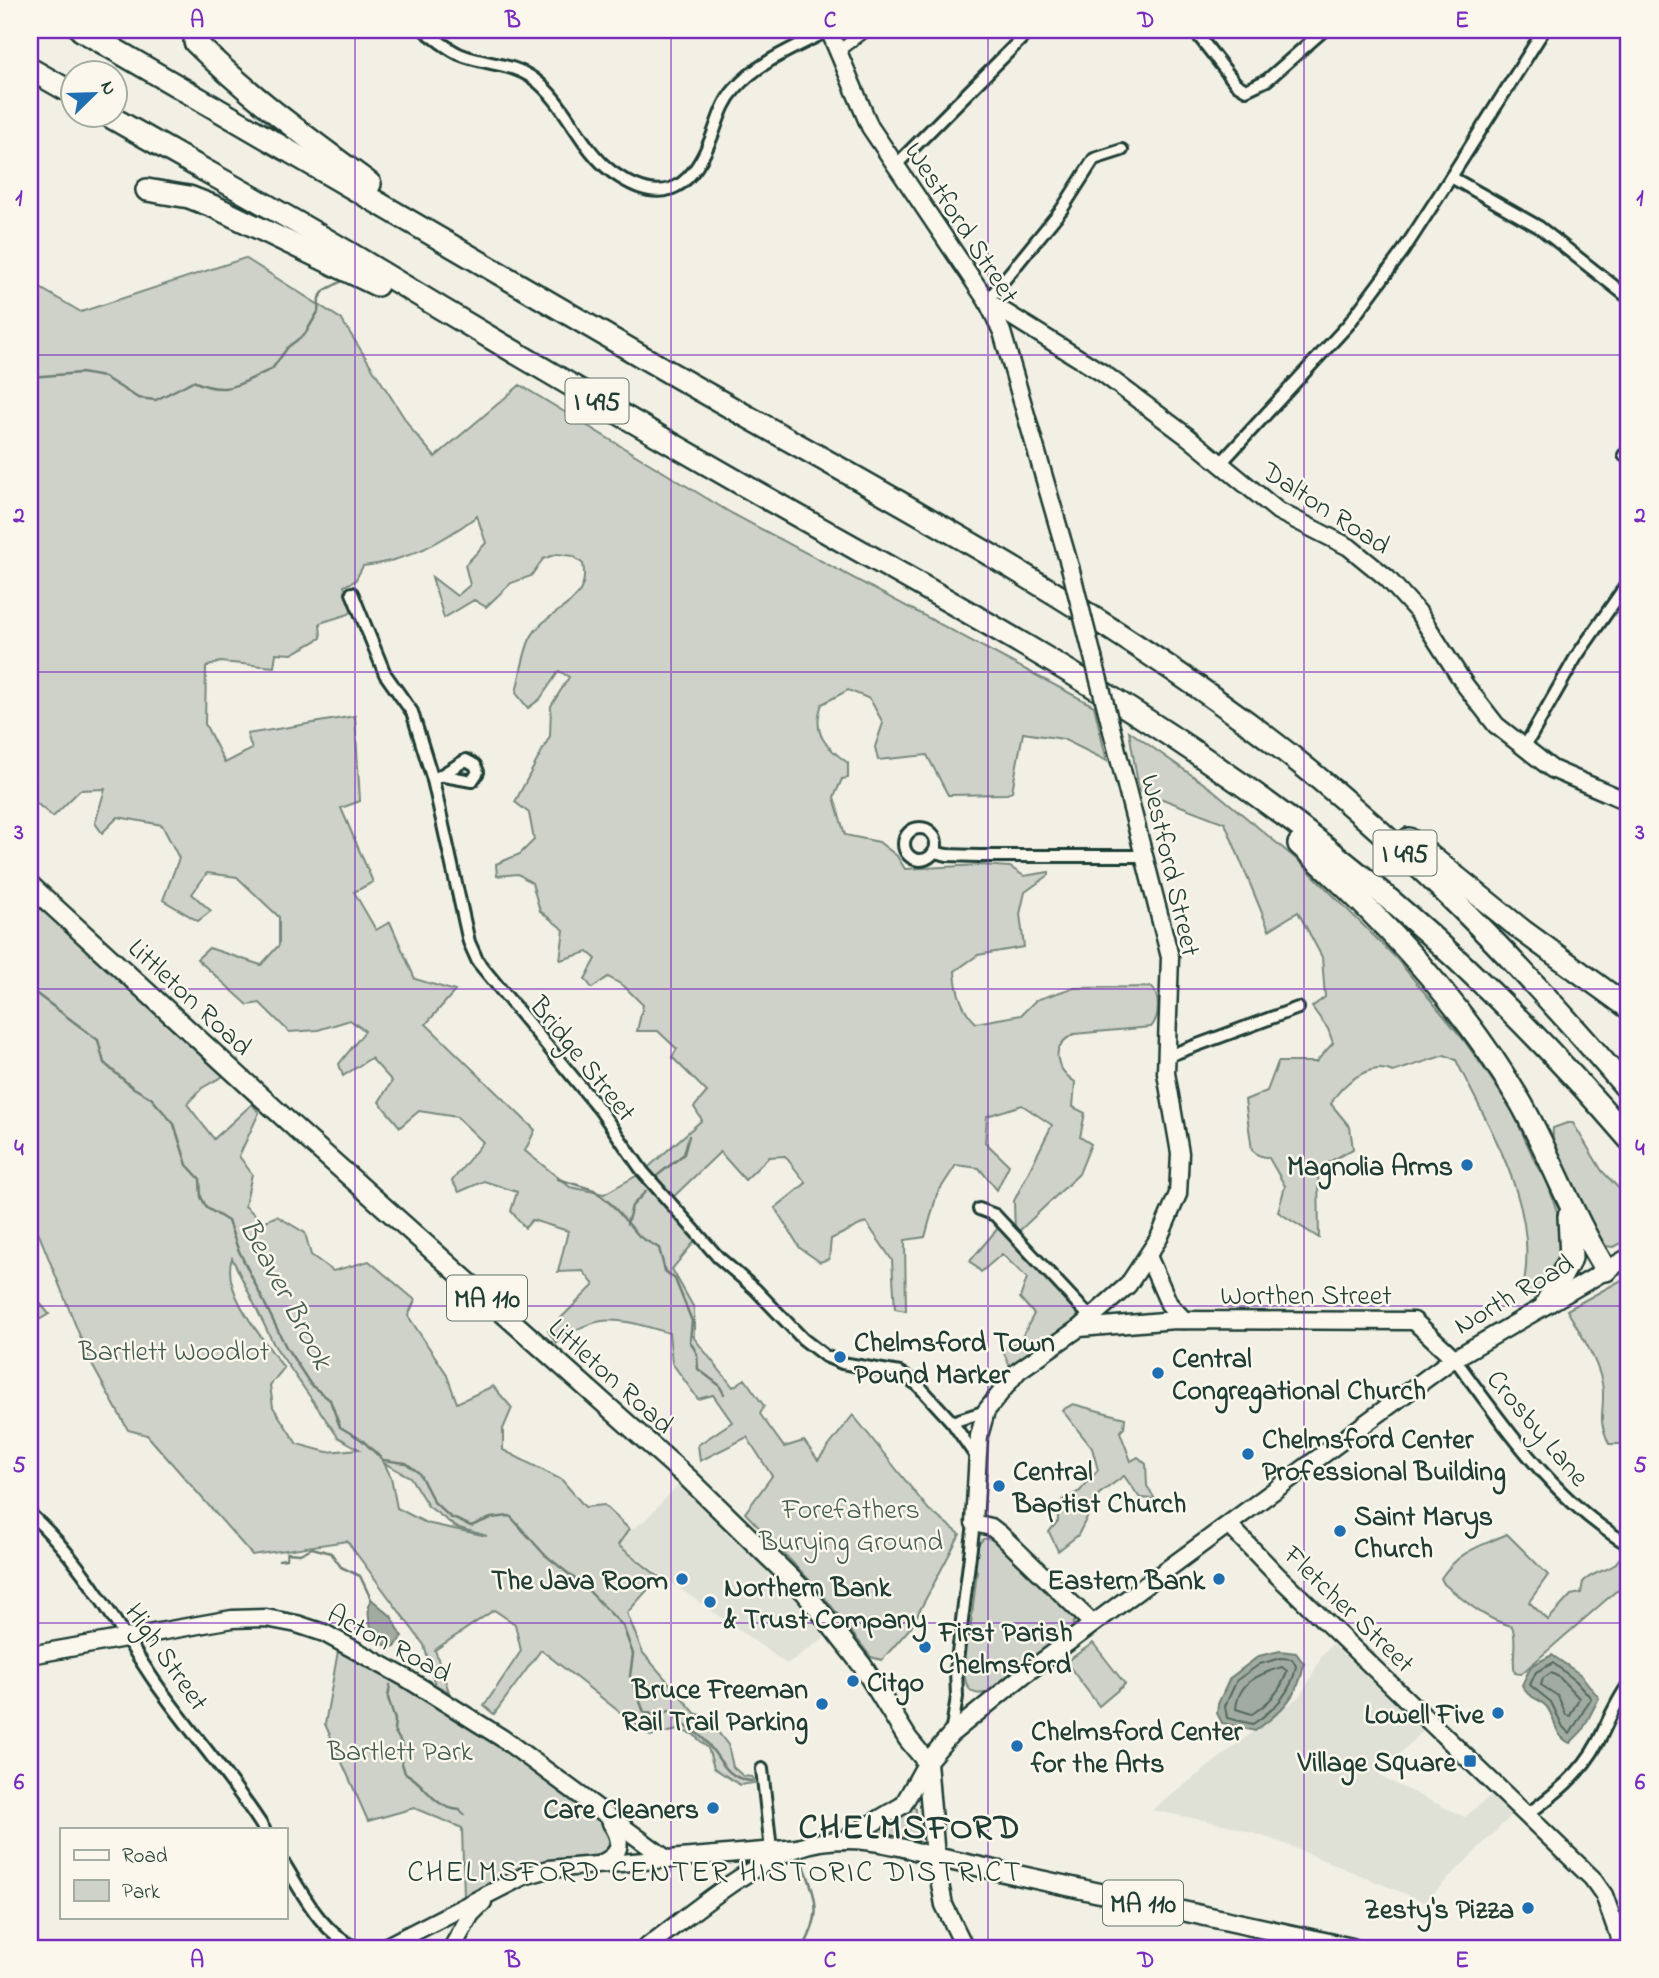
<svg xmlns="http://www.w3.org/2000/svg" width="1659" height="1978" font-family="'Indie Flower',sans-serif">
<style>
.built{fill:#e0e1d6}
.green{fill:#cfd2c8;stroke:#77887e;stroke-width:2;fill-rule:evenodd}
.water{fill:#a2aba1;stroke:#6e7f75;stroke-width:2}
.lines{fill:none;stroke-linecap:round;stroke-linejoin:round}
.shore{stroke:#536960;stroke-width:2}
.stream{stroke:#6e7f75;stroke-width:2.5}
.street-casing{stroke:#1f3d34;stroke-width:16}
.secondary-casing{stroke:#1f3d34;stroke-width:21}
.primary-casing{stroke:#1f3d34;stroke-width:23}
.highway-casing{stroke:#1f3d34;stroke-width:26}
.street{stroke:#fbf7ec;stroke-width:10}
.secondary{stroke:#fbf7ec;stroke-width:16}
.primary{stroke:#fbf7ec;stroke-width:18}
.highway{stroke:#fbf7ec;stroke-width:21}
.secondary-bridge-casing{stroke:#1f3d34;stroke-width:21;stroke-linecap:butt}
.secondary-bridge{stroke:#fbf7ec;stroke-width:16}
.grid{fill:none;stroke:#7b2cbf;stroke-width:2;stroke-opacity:0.55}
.poi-dot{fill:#1f6fb2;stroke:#fbf7ec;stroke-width:2.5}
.labels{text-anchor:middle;stroke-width:5;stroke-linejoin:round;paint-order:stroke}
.shield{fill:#fbf7ec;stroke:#61756b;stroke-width:2}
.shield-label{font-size:26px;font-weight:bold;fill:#1f3d34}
.street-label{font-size:28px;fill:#1f3d34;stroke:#fbf7ec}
.poi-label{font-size:28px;font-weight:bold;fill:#1f3d34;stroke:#fbf7ec;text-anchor:start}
.park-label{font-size:28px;fill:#425b52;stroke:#fbf7ec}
.water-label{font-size:30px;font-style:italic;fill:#465e55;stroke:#fbf7ec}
.neighbourhood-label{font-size:30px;letter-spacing:2px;fill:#1f3d34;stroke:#fbf7ec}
.district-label{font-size:35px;font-weight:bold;letter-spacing:2px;fill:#1f3d34;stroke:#fbf7ec}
.neatline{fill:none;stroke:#7b2cbf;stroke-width:2.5}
.grid-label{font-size:23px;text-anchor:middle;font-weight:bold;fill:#7b2cbf}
</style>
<rect width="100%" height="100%" fill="#f2f0e5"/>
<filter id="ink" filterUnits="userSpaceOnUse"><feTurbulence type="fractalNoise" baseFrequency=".0143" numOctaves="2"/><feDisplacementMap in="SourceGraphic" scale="14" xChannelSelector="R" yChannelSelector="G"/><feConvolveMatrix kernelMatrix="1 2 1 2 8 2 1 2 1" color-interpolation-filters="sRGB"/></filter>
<g filter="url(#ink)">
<g class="built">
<polygon points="680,1483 757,1556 804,1603 828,1635 787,1664 614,1542 645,1520"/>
<polygon points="1332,1644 1424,1730 1380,1774 1383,1778 1465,1817 1492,1794 1513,1814 1425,1902 1280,1842 1231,1826 1152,1810 1302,1694 1323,1654"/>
</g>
<g class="green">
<path d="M245 258 341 319 412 430 435 457 520 385 731 513 1094 706 1107 761 1063 739 1023 733 1012 791 1007 794 948 795 927 755 878 760 875 747 883 723 870 699 848 690 822 704C811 734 827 748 848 763V778L842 779 834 797 845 835 879 842 897 856 905 869 981 865 1010 867 1024 876 1049 872V875L1025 892 1020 914 1024 947 978 955 955 971C956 990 962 1010 976 1023L1021 1015 1036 1000 1072 988 1152 987C1160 998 1160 1017 1151 1027L1074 1034C1049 1047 1055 1068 1075 1082L1073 1107 1085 1113 1080 1137 1091 1144 1079 1174 1015 1235 1091 1318 1014 1375 1002 1349 1020 1341 1034 1314 1020 1298 1027 1278 1002 1254 981 1272 970 1261 998 1228 1015 1234 1014 1201 1052 1125 1022 1105 987 1116 985 1142 1009 1165 997 1190 979 1168 956 1165 937 1194 925 1237 905 1240 906 1311 895 1309 892 1260 866 1222 831 1239 829 1259 820 1262 800 1248 775 1208 806 1183 785 1156 769 1157 745 1180 720 1152 668 1202 699 1236 672 1269 694 1308V1338L733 1387 745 1379 764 1406 760 1414 784 1447 804 1441 818 1460 853 1415 929 1510 960 1534 911 1627 882 1660 871 1657 818 1589 745 1513 772 1476 747 1437 700 1461 698 1445 732 1422 713 1395 698 1399 672 1363 669 1333C621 1319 599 1310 556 1343L548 1331 594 1285 583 1271 558 1272 568 1231 532 1220 525 1228 511 1211 517 1192 484 1181 459 1192 452 1181 483 1142 457 1117 419 1111 400 1127 379 1102 392 1081 371 1058 343 1076 339 1064 365 1031 350 1020 318 1030 289 1032 260 1003 248 1005 197 959 209 948 261 965 279 945V917L237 877 207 873 192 894 211 911 198 921 163 900 179 858 162 825 118 817 102 833 95 823 105 789 80 790 53 817 34 801 35 780 30 788V282L81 312ZM477 516 486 543 465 565 470 585 457 596 432 577 444 618 474 600 486 607 511 583 531 576 543 559 557 554 573 556 583 564C592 607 546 607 530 639 523 655 520 676 516 693L528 708 540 699 559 671 569 677 551 706 550 736 515 802 529 813 534 840 520 854 496 864 497 876 518 874 532 883 540 911 564 930 560 960 588 952 596 959 585 979 592 988 608 977 624 986 643 1005 637 1031H658L677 1049 672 1057 707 1092 694 1107 702 1120 643 1172 604 1194 570 1187 525 1151 535 1130 426 1024 455 991 415 979 390 922 376 930 354 892 373 882 341 808 360 801 355 716 247 734 252 749 225 763 205 724 206 667 220 662 274 667 276 653 292 654 321 638 320 623 349 614 353 609 344 586 355 581 363 566C408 561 442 542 477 516Z"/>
<path d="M1129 731 1213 790 1302 864 1396 958 1463 1039 1488 1074 1512 1110 1538 1168 1546 1178 1559 1218 1563 1246 1560 1259 1543 1288 1526 1296 1521 1295C1544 1213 1491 1132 1456 1060L1445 1055 1393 1072C1370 1061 1341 1084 1331 1104L1350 1127 1353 1149 1318 1168 1319 1238 1278 1212 1285 1186 1269 1158 1258 1155 1252 1150 1245 1100 1267 1091 1278 1062H1316L1333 1043 1328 1029 1312 1007 1325 997 1322 957 1298 912 1269 930 1225 823 1139 790Z"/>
<path d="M30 885 225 1075 202 1088 187 1104 214 1139 252 1104 259 1113 239 1156 252 1174 245 1206 263 1222 277 1216 305 1233 311 1255 333 1271 369 1261 415 1300 408 1316 446 1373 457 1403 493 1386 512 1408 503 1429V1450L562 1480 585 1507 604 1505 629 1529 618 1545 659 1577 627 1613 643 1653 695 1713 707 1718 728 1745 733 1767 743 1776 752 1777 754 1783 740 1785 714 1768 708 1748 693 1734 678 1730 650 1736 541 1650 494 1714 484 1706 521 1651 515 1624 494 1610 435 1650 449 1692 435 1685 424 1645 347 1541 252 1555 147 1435 128 1430 90 1361 30 1212ZM232 1258 274 1345 338 1437 359 1449 327 1452 297 1444 273 1407 270 1385 284 1368C265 1341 220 1291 232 1258ZM384 1463 410 1477 428 1506 456 1527 487 1536 426 1523 397 1508 391 1477Z"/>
<path d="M1567 1123H1573L1602 1171 1629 1199V1239L1614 1247 1603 1246C1589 1219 1549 1156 1553 1128Z"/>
<path d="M1629 1276V1444H1609C1597 1416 1604 1417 1603 1391 1602 1366 1579 1331 1567 1310Z"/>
<polygon points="30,1291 49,1314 30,1325"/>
<polygon points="1073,1404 1125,1418 1124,1428 1120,1432 1131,1461 1138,1457 1146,1464 1147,1486 1155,1499 1140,1498 1124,1476 1099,1494 1078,1535 1058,1551 1049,1532 1058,1521 1058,1514 1066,1512 1063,1500 1080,1491 1098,1470 1092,1448 1062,1410"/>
<path d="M1507 1534 1548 1575 1529 1602 1548 1620 1571 1595 1581 1593 1583 1582C1594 1571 1607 1571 1614 1565 1619 1560 1621 1555 1626 1551L1629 1553V1585L1615 1592 1521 1674 1515 1673C1511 1657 1518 1641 1512 1626 1484 1619 1466 1602 1444 1584L1441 1578C1460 1550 1479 1547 1507 1534Z"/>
<path d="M994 1538 1074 1615 1075 1620 1071 1630 995 1689C960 1707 963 1668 964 1646L969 1641 977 1571 974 1566 976 1548 983 1539Z"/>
<polygon points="1093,1643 1125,1684 1099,1706 1066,1662"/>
<polygon points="338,1651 463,1720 611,1830 614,1846 598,1857 533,1865 464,1897 462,1828 414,1808 368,1821 325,1724"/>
<polygon points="913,1807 916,1809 918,1841 876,1832"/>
</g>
<g class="water">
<path d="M371 1599 391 1616 402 1636 395 1647C372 1647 364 1616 371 1599Z"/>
<path d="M1280 1651 1296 1653 1304 1664C1299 1696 1280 1713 1255 1731L1222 1723 1217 1713 1218 1704 1230 1678 1259 1656Z"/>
<path d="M1552 1655 1581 1675 1599 1698 1582 1731 1570 1743C1553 1736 1556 1717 1546 1706 1537 1697 1527 1698 1522 1685L1531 1666Z"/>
</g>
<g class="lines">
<g class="shore">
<path d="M1281 1658 1292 1659 1296 1666C1292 1692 1275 1709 1253 1724L1227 1718 1225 1706 1237 1680 1260 1664Z"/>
<polygon points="1553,1663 1576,1681 1591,1698 1570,1734 1563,1727 1551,1702 1530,1685 1536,1672"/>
<path d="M1282 1667 1287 1671C1282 1689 1268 1704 1252 1714L1236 1709C1238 1682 1259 1674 1282 1667Z"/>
<polygon points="1551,1673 1559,1677 1579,1698 1570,1716 1566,1715 1558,1696 1541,1685 1543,1678"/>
</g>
<g class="stream">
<path d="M30 377 81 373 104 377 138 398 156 400 193 381C229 397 239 383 272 369L288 347 305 334 318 312 319 298 325 290 346 279"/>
<path d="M30 989 98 1040 104 1063 132 1087 151 1098 174 1124 187 1165 200 1179 201 1197 207 1208 228 1221 238 1249 286 1347 311 1385 330 1400 340 1427 362 1440 383 1460 406 1463 419 1473 434 1502 450 1517 471 1526 491 1518 510 1516 544 1554 585 1587 623 1626 633 1654 630 1676 644 1712 659 1716 671 1710C683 1728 683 1723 699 1735 719 1750 721 1778 751 1781"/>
<polyline points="658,1175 684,1154 689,1136"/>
<polyline points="558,1179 594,1190 612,1205 640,1237 659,1248 665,1271 675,1279 692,1321 690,1341 697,1354 698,1369 719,1385 724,1394"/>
<polyline points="627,1224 632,1206 646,1191"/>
<polyline points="279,1560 286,1559 287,1553 300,1554 312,1548 331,1553 341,1567 360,1576 371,1599"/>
<path d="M390 1685 388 1698 395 1720 394 1730 403 1746 400 1757 405 1773C426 1783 432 1808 460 1810L464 1815"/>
<path d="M803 1861C815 1900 824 1910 803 1948"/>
</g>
<g class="street-casing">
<g id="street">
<path d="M424 30C435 38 446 48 459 54 484 65 511 62 534 79 567 104 579 147 612 172 659 206 689 193 710 141 718 123 721 104 735 89 759 61 797 47 829 30"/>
<polyline points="1194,30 1236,84 1246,90 1267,80 1324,30"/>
<polyline points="837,52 866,30"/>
<polyline points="895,166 1030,30"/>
<polyline points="1451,177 1544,30"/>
<polyline points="987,301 1062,209 1094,159 1122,150"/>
<polyline points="1624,455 1629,459"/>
<polyline points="1221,463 1348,325 1403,251 1451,177 1539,227 1629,298"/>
<polyline points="352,593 385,674 412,712 433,780 469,942 478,962 600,1110 643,1172 718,1257 755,1289 803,1339 825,1356 842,1363 900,1373 918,1385 952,1422 977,1458"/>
<polyline points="1524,748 1576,657 1629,581"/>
<polyline points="433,780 466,760 475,765 478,772 472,781 444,776"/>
<circle cx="920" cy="844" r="16"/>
<polyline points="934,852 947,855 979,856 1146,856"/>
<polyline points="1165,1057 1298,1008"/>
<polyline points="979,1209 995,1215 1091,1318"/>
<path d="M1454 1358C1506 1428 1553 1500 1629 1545"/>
<polyline points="952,1422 986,1411"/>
<path d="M30 1514C82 1560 116 1625 155 1682 190 1732 231 1777 264 1829"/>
<polyline points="951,1734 957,1697 956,1669 974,1523"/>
<polyline points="762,1769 771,1850"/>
<path d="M1528 1814C1556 1793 1581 1774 1598 1742 1608 1722 1615 1703 1629 1684"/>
<path d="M285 1865C304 1896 322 1933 357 1948"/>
</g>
</g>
<g class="secondary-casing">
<g id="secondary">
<polyline points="829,30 870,127 987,301 1002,332 1070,567"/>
<polyline points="987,301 1104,374 1188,437 1278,511 1349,547 1387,578 1418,612 1465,685 1496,725 1552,769 1629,802"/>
<polyline points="1148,1256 1169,1304 1184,1320"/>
<polyline points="1080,1328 1175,1320 1414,1321 1454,1358"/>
<polyline points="1229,1525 1277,1575 1592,1878 1604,1895 1623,1948"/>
<polyline points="1093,1624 1000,1534 991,1527 974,1523 979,1436 986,1411 1018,1371 1079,1328 1128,1285 1159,1238 1178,1194 1180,1153 1166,1073 1170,957 1112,731"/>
<polyline points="30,1655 232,1619 266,1618 297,1624 324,1633 406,1678 502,1738 668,1860"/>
<polyline points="844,1840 903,1805 927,1762 951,1734 1021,1677 1450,1361 1629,1257"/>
<path d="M602 1863C622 1854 623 1840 611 1823"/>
<polyline points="383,1948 524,1876 549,1869 798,1848"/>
<polyline points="452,1948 471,1914 483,1902"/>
<path d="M645 1948C692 1914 742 1868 798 1848 843 1832 892 1843 935 1857L944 1905 965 1948"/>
</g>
</g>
<g class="primary-casing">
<polyline id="primary" points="30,885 303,1135 688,1478 805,1592 862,1665 908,1739 927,1762 935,1857 1352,1948"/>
</g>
<g class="highway-casing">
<g id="highway">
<path d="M81 30C278 144 474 260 672 374 866 485 1067 589 1248 723 1391 829 1514 956 1629 1091"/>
<path d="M195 42C249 96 309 139 370 184"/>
<polyline points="30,69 74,94"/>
<path d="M109 116C197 167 287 215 374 268 493 340 612 410 733 479 888 568 1047 652 1195 752 1356 860 1503 992 1629 1139"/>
<polyline points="147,190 189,197 215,207 377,285"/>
<polyline points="1409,839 1523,931 1629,1008"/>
<path d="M1299 844C1383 918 1464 1006 1521 1103 1552 1158 1572 1217 1606 1270"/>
<polyline points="1547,1302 1571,1258 1569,1216"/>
</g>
</g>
<use href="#street" class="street"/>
<use href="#secondary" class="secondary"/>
<use href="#primary" class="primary"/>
<use href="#highway" class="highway"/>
<g class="secondary-bridge-casing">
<polyline id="secondary-bridge" points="1070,567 1112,731"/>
</g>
<use href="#secondary-bridge" class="secondary-bridge"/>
</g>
</g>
<path class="grid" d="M355 30V1948M671 30V1948M988 30V1948M1304 30V1948M30 355H1629M30 672H1629M30 989H1629M30 1306H1629M30 1623H1629"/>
<g class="poi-dot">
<circle cx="1467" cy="1165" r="7"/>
<circle cx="840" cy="1357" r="7"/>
<circle cx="1158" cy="1373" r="7"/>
<circle cx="1248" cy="1454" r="7"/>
<circle cx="999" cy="1486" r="7"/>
<circle cx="1340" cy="1531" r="7"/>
<circle cx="682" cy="1579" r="7"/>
<circle cx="1219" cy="1579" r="7"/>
<circle cx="710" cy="1602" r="7"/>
<circle cx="925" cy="1647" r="7"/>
<circle cx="853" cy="1681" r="7"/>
<circle cx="822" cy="1704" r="7"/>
<circle cx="1498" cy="1713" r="7"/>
<circle cx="1017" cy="1746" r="7"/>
<rect x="1463" y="1754" width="14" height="14" rx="3.5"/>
<circle cx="713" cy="1808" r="7"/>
<circle cx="1528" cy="1908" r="7"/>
</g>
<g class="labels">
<g class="shield">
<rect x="565.5" y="378.5" width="63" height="45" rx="5"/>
<rect x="1373.5" y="830.5" width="63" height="45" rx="5"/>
<rect x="447" y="1275.5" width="80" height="45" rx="5"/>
<rect x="1103" y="1880.5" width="80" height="45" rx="5"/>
</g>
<g class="shield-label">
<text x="597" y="410">I 495</text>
<text x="1405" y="862">I 495</text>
<text x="487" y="1307">MA 110</text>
<text x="1143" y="1912">MA 110</text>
</g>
<g class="street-label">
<text transform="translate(963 222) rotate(57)" y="10">Westford Street</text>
<text transform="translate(1327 507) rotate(33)" y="10">Dalton Road</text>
<text transform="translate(1172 865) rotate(77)" y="10">Westford Street</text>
<text transform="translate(191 996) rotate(43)" y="10">Littleton Road</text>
<text transform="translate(584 1058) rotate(51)" y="10">Bridge Street</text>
<text transform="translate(1513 1293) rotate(-30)" y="10">North Road</text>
<text x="1306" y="1304">Worthen Street</text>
<text transform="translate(612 1375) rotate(42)" y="10">Littleton Road</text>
<text transform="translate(1539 1427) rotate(50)" y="10">Crosby Lane</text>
<text transform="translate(1350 1608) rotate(44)" y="10">Fletcher Street</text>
<text transform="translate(390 1642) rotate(28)" y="10">Acton Road</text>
<text transform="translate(168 1656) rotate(55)" y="10">High Street</text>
</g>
<g class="poi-label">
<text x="1453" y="1175" text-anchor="end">Magnolia Arms</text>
<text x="854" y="1351">Chelmsford Town<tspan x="854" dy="32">Pound Marker</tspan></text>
<text x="1172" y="1367">Central<tspan x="1172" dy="32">Congregational Church</tspan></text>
<text x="1262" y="1448">Chelmsford Center<tspan x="1262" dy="32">Professional Building</tspan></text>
<text x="1013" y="1480">Central<tspan x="1013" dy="32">Baptist Church</tspan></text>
<text x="1354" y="1525">Saint Marys<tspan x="1354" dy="32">Church</tspan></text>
<text x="668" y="1589" text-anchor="end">The Java Room</text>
<text x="1205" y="1589" text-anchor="end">Eastern Bank</text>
<text x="724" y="1596">Northern Bank<tspan x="724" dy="32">&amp; Trust Company</tspan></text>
<text x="939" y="1641">First Parish<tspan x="939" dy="32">Chelmsford</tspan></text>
<text x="867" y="1691">Citgo</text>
<text x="808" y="1698" text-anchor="end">Bruce Freeman<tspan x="808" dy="32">Rail Trail Parking</tspan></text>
<text x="1484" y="1723" text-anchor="end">Lowell Five</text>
<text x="1031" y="1740">Chelmsford Center<tspan x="1031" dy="32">for the Arts</tspan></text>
<text x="1456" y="1771" text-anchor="end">Village Square</text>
<text x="699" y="1818" text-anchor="end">Care Cleaners</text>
<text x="1514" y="1918" text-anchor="end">Zesty's Pizza</text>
</g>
<g class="park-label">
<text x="174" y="1360">Bartlett Woodlot</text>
<text x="851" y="1518">Forefathers<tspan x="851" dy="32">Burying Ground</tspan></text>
<text x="400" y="1760">Bartlett Park</text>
</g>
<g class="water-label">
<text transform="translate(287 1293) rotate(62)" y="10">Beaver Brook</text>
</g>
<g class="neighbourhood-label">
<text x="715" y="1881">CHELMSFORD CENTER HISTORIC DISTRICT</text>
</g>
<g class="district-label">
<text x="910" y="1838">CHELMSFORD</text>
</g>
</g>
<rect width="1659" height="1978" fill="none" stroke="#fbf7ec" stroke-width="77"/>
<rect x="60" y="1828" width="228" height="91" fill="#fbf7ec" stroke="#a3ada2" stroke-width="2"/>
<rect x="74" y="1850" width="35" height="10" fill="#fbf7ec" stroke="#a3ada2" stroke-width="2"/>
<text x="122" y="1862" font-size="21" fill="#1f3d34">Road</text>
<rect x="74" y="1880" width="35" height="21" fill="#cfd2c8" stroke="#a3ada2" stroke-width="2"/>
<text x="122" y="1898" font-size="21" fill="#1f3d34">Park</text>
<g transform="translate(94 94) rotate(67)"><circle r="33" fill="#fbf7ec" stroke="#a3ada2" stroke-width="2"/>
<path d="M0-5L12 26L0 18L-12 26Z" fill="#1f6fb2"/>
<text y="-10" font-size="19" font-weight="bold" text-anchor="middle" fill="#1f3d34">N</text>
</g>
<rect x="38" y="38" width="1582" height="1902" class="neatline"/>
<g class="grid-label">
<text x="197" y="27">A</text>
<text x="513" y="27">B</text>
<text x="830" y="27">C</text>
<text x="1146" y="27">D</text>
<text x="1462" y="27">E</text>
<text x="19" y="205">1</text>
<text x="1640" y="205">1</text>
<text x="19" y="522">2</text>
<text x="1640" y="522">2</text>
<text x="19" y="839">3</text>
<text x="1640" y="839">3</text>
<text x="19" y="1155">4</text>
<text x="1640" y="1155">4</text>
<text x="19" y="1472">5</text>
<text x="1640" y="1472">5</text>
<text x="19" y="1789">6</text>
<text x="1640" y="1789">6</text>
<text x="197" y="1967">A</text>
<text x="513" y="1967">B</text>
<text x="830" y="1967">C</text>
<text x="1146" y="1967">D</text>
<text x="1462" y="1967">E</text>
</g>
</svg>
